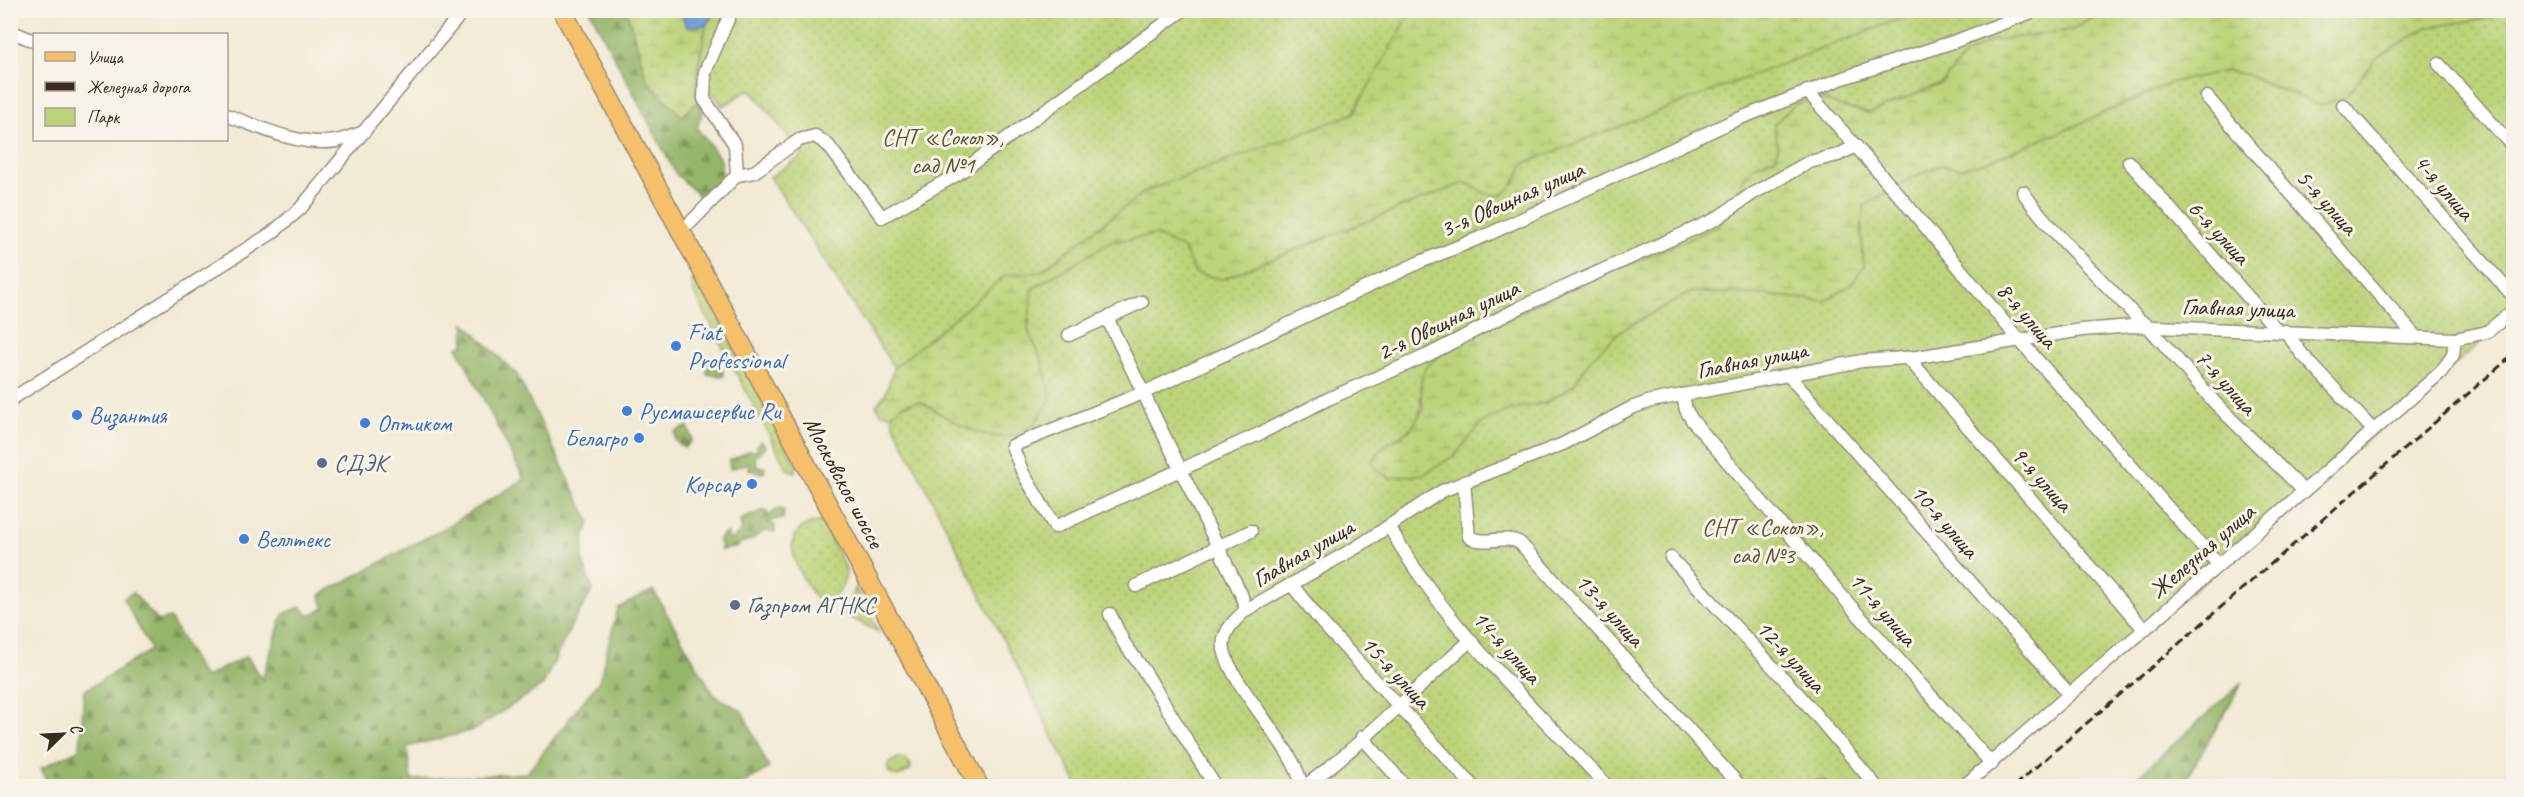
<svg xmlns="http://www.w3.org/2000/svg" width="2524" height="797" font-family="Caveat,sans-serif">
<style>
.green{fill:url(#green-dots);stroke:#7c7f4c;stroke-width:1.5}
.forest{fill:url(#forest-firs);stroke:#687044;stroke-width:1.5}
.wetland{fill:url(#wetland-marsh);stroke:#7c7f4c;stroke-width:1.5}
.water{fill:#6e9ed8;stroke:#54647b;stroke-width:1.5}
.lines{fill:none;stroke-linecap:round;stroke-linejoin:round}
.minor-casing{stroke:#968a79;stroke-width:15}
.primary-casing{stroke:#968a79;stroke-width:21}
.minor{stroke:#fff;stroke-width:12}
.primary{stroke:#f6c06b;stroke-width:18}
.rail{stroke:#3b2a1e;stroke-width:3;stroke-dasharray:9 4.5;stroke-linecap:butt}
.shop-dot{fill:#3f7fe0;stroke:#f7f3e8;stroke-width:2}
.service-dot{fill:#5c6f8a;stroke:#f7f3e8;stroke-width:2}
.labels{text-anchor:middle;stroke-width:6;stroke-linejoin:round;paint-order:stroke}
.park-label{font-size:24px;fill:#5b5435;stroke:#f7f3e8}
.street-label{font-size:24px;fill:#3b2a1e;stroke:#f7f3e8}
.shop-label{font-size:24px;fill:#366cbe;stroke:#f7f3e8;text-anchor:start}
.service-label{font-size:24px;fill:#4e5e75;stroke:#f7f3e8;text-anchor:start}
</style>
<defs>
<pattern id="green-dots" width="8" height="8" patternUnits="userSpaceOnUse" patternTransform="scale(1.5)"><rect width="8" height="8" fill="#bcd479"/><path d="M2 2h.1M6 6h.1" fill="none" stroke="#a2b668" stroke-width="1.8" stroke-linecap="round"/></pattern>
<pattern id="forest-firs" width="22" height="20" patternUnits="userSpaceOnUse" patternTransform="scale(1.5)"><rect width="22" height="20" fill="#95b669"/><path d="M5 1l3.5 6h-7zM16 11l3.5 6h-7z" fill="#7b9456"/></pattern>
<pattern id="wetland-marsh" width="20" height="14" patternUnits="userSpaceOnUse" patternTransform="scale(1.5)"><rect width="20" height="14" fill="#bcd479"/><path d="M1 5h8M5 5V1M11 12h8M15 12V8" fill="none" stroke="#a2b668"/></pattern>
</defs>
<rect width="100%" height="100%" fill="#f7f3e8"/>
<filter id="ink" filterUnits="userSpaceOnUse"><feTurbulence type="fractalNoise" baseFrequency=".0167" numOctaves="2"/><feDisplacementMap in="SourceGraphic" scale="12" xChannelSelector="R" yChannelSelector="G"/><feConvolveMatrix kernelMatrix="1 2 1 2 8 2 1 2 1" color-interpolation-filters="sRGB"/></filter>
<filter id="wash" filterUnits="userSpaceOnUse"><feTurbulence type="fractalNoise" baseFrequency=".008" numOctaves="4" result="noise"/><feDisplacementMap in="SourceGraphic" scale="24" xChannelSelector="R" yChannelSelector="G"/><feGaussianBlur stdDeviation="1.35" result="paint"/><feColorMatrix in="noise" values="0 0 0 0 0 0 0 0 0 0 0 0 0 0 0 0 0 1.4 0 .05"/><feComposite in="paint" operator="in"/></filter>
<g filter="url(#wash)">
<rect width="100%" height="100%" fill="#f1ead4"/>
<g class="green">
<polygon points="716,11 1412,11 1353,114 1146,191 1040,272 1005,276 894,368 770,177 803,155 750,89 723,106 697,73 706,25"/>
<path d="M1920 11H2104L2072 30 1990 41 1964 56 1942 83 1870 113 1841 107 1822 98 1774 124 1778 147 1776 157 1754 166 1744 178 1733 205 1718 226 1462 336 1421 384C1424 424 1415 427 1383 447L1454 456 1484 421 1511 409 1545 403 1573 386 1591 359 1620 331 1691 292 1758 294 1824 301 1864 267 1861 234 1864 206 1909 179 1939 166 1962 168 2061 132 2173 82 2226 71 2248 75 2282 91 2348 95 2375 59 2427 27 2490 18 2495 11H2513V314L1966 786H1078L893 423 892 414 903 405 920 401 953 421 1043 363 1028 330 1032 289 1110 242 1155 235 1184 249 1195 273 1222 279 1463 183 1474 184 1484 193 1516 183 1518 170 1526 162Z"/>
<polygon points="697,279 797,467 795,472 787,469 693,290 692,280"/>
<path d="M817 522 823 523 846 569C846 584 837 599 823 604L819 602C802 580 770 531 817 522Z"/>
<polygon points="856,588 879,632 841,613"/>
<polygon points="898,758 906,759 911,765 910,770 898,777 889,773 887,768 889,763"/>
</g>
<g class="forest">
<polygon points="590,11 627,11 647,80 682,116 698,101 703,110 697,128 721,160 722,187 707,203 676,174"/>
<path d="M465 323 517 375 590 522C578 552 581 561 593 590L573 622 543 685 474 730 407 747 411 780 527 773 599 681 618 608 653 590 714 695 742 711 769 768 739 786H49L41 768 80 749 84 691 151 650 123 598 133 593 158 621 170 618 204 678 247 656 262 680 283 614 301 607 309 616 325 608 320 595 450 525 524 479 457 347 464 344Z"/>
<polygon points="715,361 720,363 724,376 707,374 707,369"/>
<polygon points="688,426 692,440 684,448 675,441 675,432"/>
<polygon points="761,441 766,447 755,457 757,467 765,467 764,473 749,470 749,463 730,469 729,461 749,451 757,451 757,445"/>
<polygon points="778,508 784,511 783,519 776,519 769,523 775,526 775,532 764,531 751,540 740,543 738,547 721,550 719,540 722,535 728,533 728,539 732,539 742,531 740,520 765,510 769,516"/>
<polygon points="2243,682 2182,786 2127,786"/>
</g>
<g class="wetland">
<path d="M1412 10 1920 11 1527 162C1514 174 1513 202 1488 194 1477 191 1475 184 1463 183L1222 279 1195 273 1184 249 1155 235 1110 242 1032 289 1028 330 1043 363 1051 398C1045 407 1038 422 1030 428 995 453 949 419 920 401L903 405 892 414 881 413 876 405 885 395 894 368 1005 276 1040 272 1146 191 1353 114Z"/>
<polygon points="627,11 680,11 687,26 706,25 697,73 698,101 682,116 647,80"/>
<polygon points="2104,11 2495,11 2490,18 2427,27 2375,59 2348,95 2321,106 2248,75 2226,71 2173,82 2061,132 1985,162 1962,168 1939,166 1909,179 1864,206 1861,234 1864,267 1850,286 1824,301 1758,294 1691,292 1620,331 1591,359 1573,386 1545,403 1511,409 1484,421 1454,456 1424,474 1390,478 1377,471 1372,461 1383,447 1410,430 1423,410 1421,384 1424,369 1462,336 1718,226 1733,205 1744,178 1754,166 1776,157 1778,147 1774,124 1794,105 1822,98 1841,107 1870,113 1942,83 1964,56 1990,41 2072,30"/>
</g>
<polygon class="water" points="680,11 716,11 706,25 687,27"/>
</g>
<g filter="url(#ink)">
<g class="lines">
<g class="minor-casing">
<g id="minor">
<polyline points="732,10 705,72 704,99 735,145 737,175"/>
<polyline points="10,31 34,41"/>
<polyline points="2439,64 2514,148"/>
<polyline points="1807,91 1904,201 2014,334 2218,564"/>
<polyline points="2207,97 2415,336"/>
<polyline points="2343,105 2514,297"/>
<path d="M226 115C260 127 300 147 336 141 346 139 355 135 364 132"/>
<polyline points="1856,146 1838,155 1809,162 1752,194 1714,220 1523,306 1428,355 1328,399 1261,433 1055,527 1023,473 1012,446 1145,392 1420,262 1487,235 1733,121 1843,78 1956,41 2037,10"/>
<polyline points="2129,162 2278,331"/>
<path d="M2023 192C2056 239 2100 276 2138 319L2147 325 2216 404 2304 491"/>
<polyline points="690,223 737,175 754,172 799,140 815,136 828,145 882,217 958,174 1183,10"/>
<polyline points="1107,318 1241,594 1246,610"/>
<polyline points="2285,331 2302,354 2373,430"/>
<polyline points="1069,335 1142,302"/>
<polyline points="1908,358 2144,629"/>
<polyline points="1789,376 2069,694"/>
<polyline points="1683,395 1686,410 1692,420 1854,610 1992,764"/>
<polyline points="10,400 272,233 300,209 464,10"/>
<path d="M1464 482 1469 537C1485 546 1504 534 1520 543L1740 786"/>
<path d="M1389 526C1444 626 1530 703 1607 786"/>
<polyline points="1671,558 1800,696 1876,786"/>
<polyline points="1291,584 1323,624 1473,786"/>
<polyline points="1136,586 1251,531"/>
<polyline points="1110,614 1124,643 1143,669 1215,786"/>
<polyline points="1362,737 1405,786"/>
<path d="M1301 786C1300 751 1216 672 1224 640 1226 628 1237 618 1246 610L1357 547 1442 491 1563 444 1631 408 1651 401 1862 361 1917 357 2082 330 2132 326 2455 339 2487 332 2514 310"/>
<path d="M1305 786C1364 743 1415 689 1470 641"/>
<polyline points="1809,786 1822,783 1836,786"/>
<polyline points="1964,786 2441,372 2453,355 2455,339"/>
</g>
</g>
<g class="primary-casing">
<polyline id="primary" points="562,10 979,786"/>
</g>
<use href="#minor" class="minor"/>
<use href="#primary" class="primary"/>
<polyline class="rail" points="2014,786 2514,354"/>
</g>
</g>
<g class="shop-dot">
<circle cx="676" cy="346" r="6"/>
<circle cx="627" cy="411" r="6"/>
<circle cx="77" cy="415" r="6"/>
<circle cx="365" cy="423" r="6"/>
<circle cx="639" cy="438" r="6"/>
<circle cx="752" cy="484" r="6"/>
<circle cx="244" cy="539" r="6"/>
</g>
<g class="service-dot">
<circle cx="322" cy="463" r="6"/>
<circle cx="735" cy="605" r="6"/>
</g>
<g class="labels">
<g class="park-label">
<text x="943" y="145">СНТ «Сокол»,<tspan x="943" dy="28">сад №1</tspan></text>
<text x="1763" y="535">СНТ «Сокол»,<tspan x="1763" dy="28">сад №3</tspan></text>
</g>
<g class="street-label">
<text transform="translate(2444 187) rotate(49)" y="8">4-я улица</text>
<text transform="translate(1512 199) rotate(-24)" y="8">3-я Овощная улица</text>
<text transform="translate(2327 202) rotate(48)" y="8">5-я улица</text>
<text transform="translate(2219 232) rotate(47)" y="8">6-я улица</text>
<text transform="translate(2238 308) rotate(2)" y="8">Главная улица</text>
<text transform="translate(2027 315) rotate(49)" y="8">8-я улица</text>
<text transform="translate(1448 320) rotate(-26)" y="8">2-я Овощная улица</text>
<text transform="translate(1752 360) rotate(-11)" y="8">Главная улица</text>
<text transform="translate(2226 382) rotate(48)" y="8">7-я улица</text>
<text transform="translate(2042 479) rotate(48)" y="8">9-я улица</text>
<text transform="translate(844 482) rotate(62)" y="8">Московское шоссе</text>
<text transform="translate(1945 521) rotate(49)" y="8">10-я улица</text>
<text transform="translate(2202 551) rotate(-41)" y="8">Железная улица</text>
<text transform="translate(1303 553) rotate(-30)" y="8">Главная улица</text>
<text transform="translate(1883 609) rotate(49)" y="8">11-я улица</text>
<text transform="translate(1610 610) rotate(48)" y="8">13-я улица</text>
<text transform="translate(1507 647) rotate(48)" y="8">14-я улица</text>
<text transform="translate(1791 656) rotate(47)" y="8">12-я улица</text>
<text transform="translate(1396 672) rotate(47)" y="8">15-я улица</text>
</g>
<g class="shop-label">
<text x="688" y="340">Fiat<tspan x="688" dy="28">Professional</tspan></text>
<text x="639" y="419">Русмашсервис Ru</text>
<text x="89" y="423">Византия</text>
<text x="377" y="431">Оптиком</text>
<text x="627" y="446" text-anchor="end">Белагро</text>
<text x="740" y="492" text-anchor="end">Корсар</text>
<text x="256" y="547">Веллтекс</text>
</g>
<g class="service-label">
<text x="334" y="471">СДЭК</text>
<text x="747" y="613">Газпром АГНКС</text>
</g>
</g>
<rect width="2524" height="797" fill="none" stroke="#f7f3e8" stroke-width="36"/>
<rect x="33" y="33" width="195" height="108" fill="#f7f3e8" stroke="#aca397" stroke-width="1.5"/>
<rect x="45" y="52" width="30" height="9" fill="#f6c06b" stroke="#aca397" stroke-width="1.5"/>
<text x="87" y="63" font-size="18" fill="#3b2a1e">Улица</text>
<rect x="45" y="82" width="30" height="9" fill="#3b2a1e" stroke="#aca397" stroke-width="1.5"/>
<text x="87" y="93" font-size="18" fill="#3b2a1e">Железная дорога</text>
<rect x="45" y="108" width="30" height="18" fill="#bcd479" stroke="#aca397" stroke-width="1.5"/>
<text x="87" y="123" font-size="18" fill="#3b2a1e">Парк</text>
<g transform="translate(63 734) rotate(66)" stroke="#f7f3e8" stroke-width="4.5" paint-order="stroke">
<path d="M0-4.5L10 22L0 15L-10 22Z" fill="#3b2a1e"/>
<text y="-9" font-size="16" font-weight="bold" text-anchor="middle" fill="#3b2a1e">С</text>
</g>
</svg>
